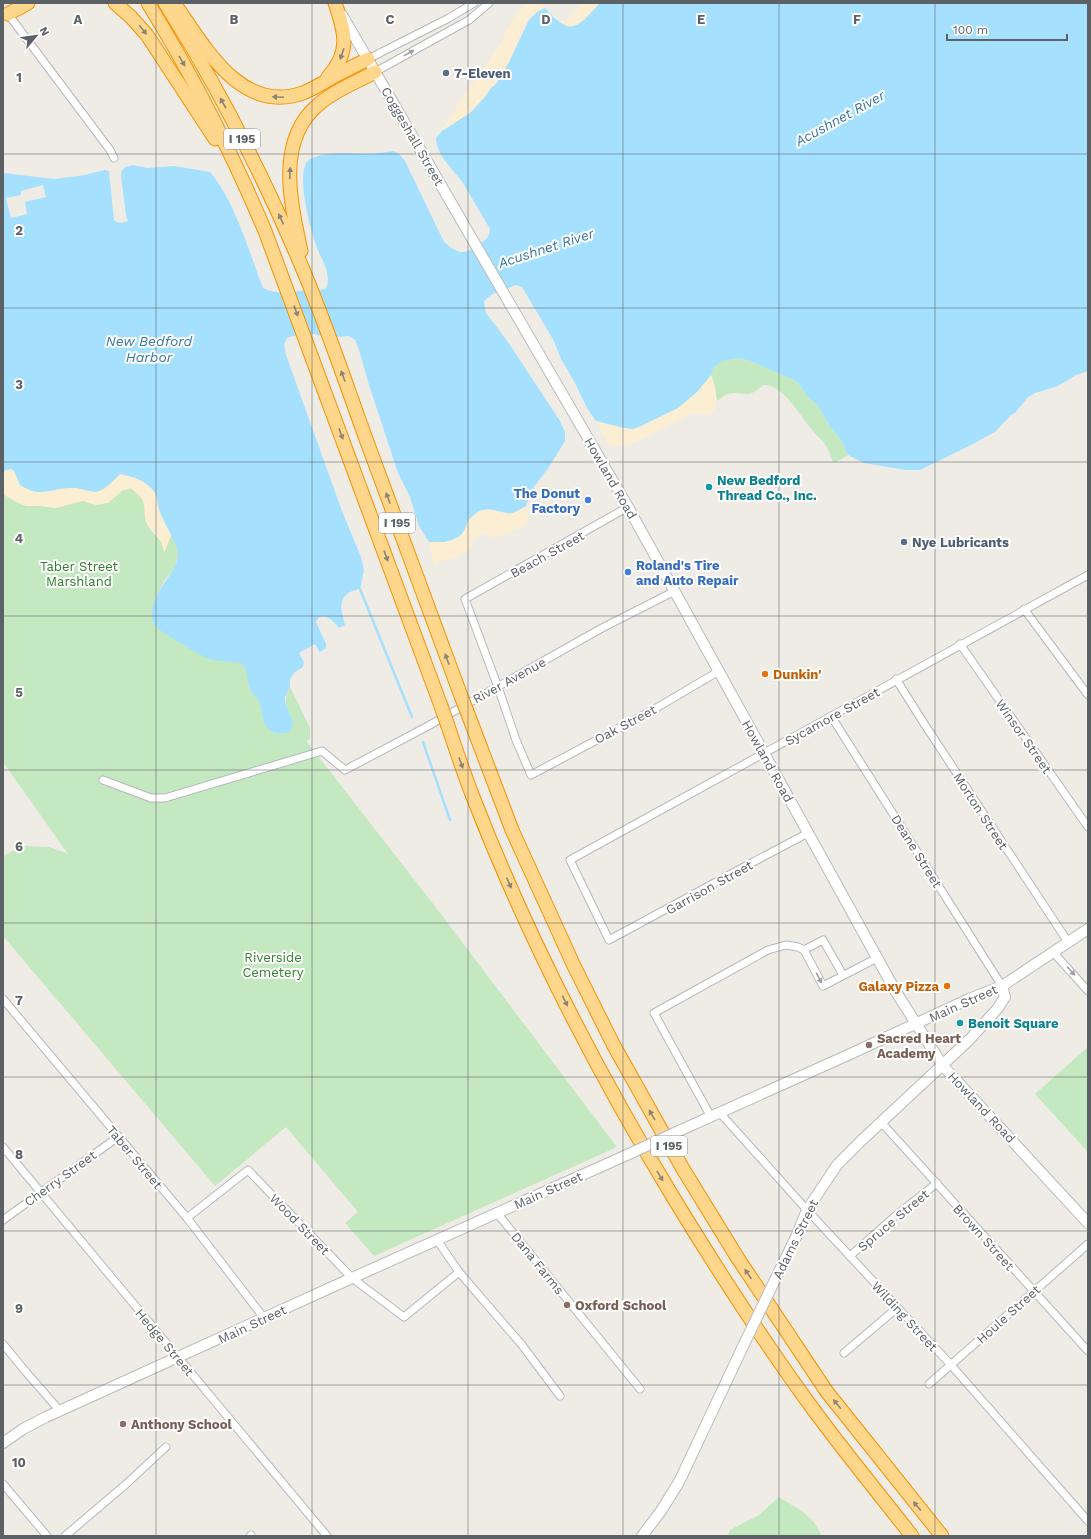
<svg xmlns="http://www.w3.org/2000/svg" width="1091" height="1539" font-family="'Work Sans',sans-serif">
<style>
.green{fill:#c4e8c0}
.sand{fill:#fceed3}
.water{fill:#a5e0ff}
.pier{fill:#efece5}
.lines{fill:none;stroke-linecap:round;stroke-linejoin:round}
.stream{stroke:#a5e0ff;stroke-width:2.5}
.minor-casing{stroke:#b5b8bc;stroke-width:9}
.secondary-casing{stroke:#b6babf;stroke-width:12}
.motorway-casing{stroke:#f49100;stroke-width:15}
.minor{stroke:#fff;stroke-width:7}
.secondary{stroke:#fff;stroke-width:10}
.motorway{stroke:#ffd78c;stroke-width:13}
.secondary-bridge-casing{stroke:#b6babf;stroke-width:12;stroke-linecap:butt}
.motorway-bridge-casing{stroke:#f49100;stroke-width:15;stroke-linecap:butt}
.secondary-bridge{stroke:#fff;stroke-width:10}
.motorway-bridge{stroke:#ffd78c;stroke-width:13}
.oneway{fill:#8d8471}
.oneway2{fill:#9da0a3}
.grid{fill:none;stroke:#5c6166;stroke-width:1;stroke-opacity:0.55}
.service-dot{fill:#5c6f8a;stroke:#fff;stroke-width:1.5}
.culture-dot{fill:#0f9aa8;stroke:#fff;stroke-width:1.5}
.shop-dot{fill:#3f7fe0;stroke:#fff;stroke-width:1.5}
.food-dot{fill:#e8710a;stroke:#fff;stroke-width:1.5}
.education-dot{fill:#8d6e63;stroke:#fff;stroke-width:1.5}
.labels{text-anchor:middle;stroke-width:4;stroke-linejoin:round;paint-order:stroke}
.shield{fill:#fff;stroke:#8d9094;stroke-width:1}
.shield-label{font-size:12px;font-weight:bold;fill:#5c6166}
.service-label{font-size:13px;font-weight:bold;fill:#4e5e75;stroke:#fff;text-anchor:start}
.street-label{font-size:13px;fill:#5c6166;stroke:#fff}
.culture-label{font-size:13px;font-weight:bold;fill:#0d838f;stroke:#fff;text-anchor:start}
.shop-label{font-size:13px;font-weight:bold;fill:#366cbe;stroke:#fff;text-anchor:end}
.park-label{font-size:13px;fill:#348130;stroke:#fff}
.food-label{font-size:13px;font-weight:bold;fill:#c56008;stroke:#fff;text-anchor:start}
.education-label{font-size:13px;font-weight:bold;fill:#785e54;stroke:#fff;text-anchor:start}
.water-label{font-size:14px;font-style:italic;fill:#3977a3;stroke:#fff}
.grid-label{font-size:13px;text-anchor:middle;font-weight:bold;fill:#5c6166;stroke:#fff;stroke-width:4;stroke-linejoin:round;paint-order:stroke}
</style>
<rect width="100%" height="100%" fill="#efece5"/>
<g class="green">
<path d="M739 358 750 361 794 380 799 384 809 398 817 404 831 428 841 440 848 455 834 463C830 458 830 451 826 446 821 438 813 432 808 425 799 413 781 383 763 385 747 401 744 390 728 394 724 395 720 399 717 401L713 380 711 375C716 359 723 361 739 358Z"/>
<path d="M129 478 174 539 178 552V557L174 569 164 581 155 599 242 663 247 671 249 688 260 702 263 720H292C285 706 283 701 290 687L310 728V738L307 742 434 905 617 1147 374 1256 345 1223 358 1212 286 1127 215 1186 3 936V856L22 846 49 847 68 854 3 762V481Z"/>
<polygon points="1088,1047 1088,1152 1035,1094"/>
<polygon points="779,1497 803,1512 814,1522 822,1536 728,1536 730,1530 759,1515"/>
</g>
<g class="sand">
<path d="M527 3H542L545 8C523 14 519 44 509 62 505 69 501 77 496 83 482 102 465 121 442 131L460 101 500 45 511 22 520 9Z"/>
<path d="M582 3H600C591 13 575 36 560 23L570 17Z"/>
<path d="M711 375C715 384 722 411 708 415 705 416 696 413 690 414 675 421 622 455 609 444L596 421 624 428 639 427 678 408 697 392Z"/>
<path d="M11 469C18 474 17 483 25 488H76L97 492 104 489 120 474 137 477 153 489 157 496 158 507 162 519 170 530 171 536 164 553C163 538 153 536 147 524 144 517 145 512 144 505 143 498 136 493 131 488L122 491 108 503 96 505 83 501 56 508 38 506H26L16 502 3 494V471Z"/>
<path d="M526 506 529 518 525 526 496 537H490L488 534 484 533 470 541 472 546V548L460 555 434 564 429 542C436 541 446 543 453 539 466 533 466 517 480 511 493 505 502 516 513 513 517 512 522 508 526 506Z"/>
</g>
<path class="water" d="M600 3H1088V371L1076 375 1058 386 1035 393 1027 398 1015 413 1011 415 995 432 971 445 920 470H906L864 463 848 455 841 440 831 428 817 404 809 398 799 384 794 380 750 361 739 358 722 361 714 367 711 375 697 392 678 408 639 427 633 429 624 428 596 421 587 408 574 381 561 359 554 341 522 287 516 285C505 290 490 292 484 302L486 313 508 342 560 421 565 432V441L549 467 533 488 526 506 513 513H507L488 509 479 511 469 519 464 531 460 536 452 540 444 542H429L419 526 410 497 398 473 369 385 359 350 355 340 349 336 326 338 315 334 293 336 287 338 284 344 286 355 342 511 361 557 364 570 360 589C337 593 340 607 345 625L339 628C333 621 328 614 318 618L316 622 326 644V648L304 662 303 667 295 672 290 679V687L285 697V702L292 720 293 724 290 732C278 735 267 734 263 719 261 715 262 709 260 704 259 698 252 695 250 689 246 679 250 667 238 662L235 663C226 661 216 661 207 658 200 655 160 632 155 626 150 620 152 606 155 600 160 585 176 571 178 557 180 546 162 521 159 509 157 502 158 496 153 490 143 479 133 477 120 474 114 480 106 489 98 491 92 493 83 489 77 488 54 486 43 500 20 485L14 471 11 469 3 471V173L54 179 85 175 104 170 109 171 114 220C119 224 122 223 128 221L126 216 121 175 122 170 125 167 133 165 147 168 174 166 210 172C235 201 249 252 263 288 275 294 288 293 301 291 310 290 317 293 326 288 332 275 322 260 317 248 311 232 292 165 312 158 330 151 348 154 367 154 376 154 385 152 394 151L400 155 405 161 444 242C449 246 454 251 461 252 469 253 482 243 487 238 489 235 490 232 490 229 481 214 472 198 463 183 454 170 436 155 436 138L442 131 470 113 485 97 491 88 496 84 509 62 529 20 537 12 545 8C571 37 576 29 600 3Z"/>
<g class="pier">
<polygon points="43,185 46,197 25,202 27,214 11,218 6,198 21,195 21,191"/>
<polygon points="315,644 320,653 304,662 299,653"/>
</g>
<g class="lines">
<g class="stream">
<polyline points="360,589 412,717"/>
<polyline points="423,742 450,820"/>
</g>
<g class="minor-casing">
<g id="minor">
<polyline points="8,14 110,150 114,158"/>
<polyline points="368,59 449,18 474,3"/>
<polyline points="375,72 469,20 489,3"/>
<polyline points="628,507 465,599 498,687 516,740 531,775 653,710 719,671"/>
<polyline points="1024,609 1088,695"/>
<polyline points="960,644 1088,827"/>
<polyline points="896,679 923,722 1068,942"/>
<polyline points="831,716 1002,986"/>
<polyline points="103,780 151,798 165,798 322,751 345,770 428,726 602,628 675,591"/>
<polyline points="808,833 742,868 609,940 570,860 1088,575"/>
<polyline points="804,950 823,940 843,975"/>
<polyline points="1053,952 1088,991"/>
<polyline points="3,999 187,1218 264,1318"/>
<polyline points="720,1113 807,1210 951,1365 1088,1521"/>
<polyline points="711,1117 654,1013 768,950 786,945 798,947 804,950 823,986 877,958"/>
<polyline points="881,1122 1088,1351"/>
<polyline points="3,1147 327,1536"/>
<polyline points="497,1213 640,1389"/>
<polyline points="187,1218 248,1170 352,1278 404,1317 459,1272 437,1240"/>
<polyline points="3,1220 118,1137"/>
<polyline points="850,1256 894,1217 937,1183"/>
<polyline points="459,1272 522,1345 560,1396"/>
<polyline points="3,1344 26,1372 60,1411"/>
<polyline points="844,1353 897,1308"/>
<polyline points="929,1384 1088,1244"/>
<polyline points="3,1484 47,1536"/>
<polyline points="65,1536 125,1485 166,1447"/>
<polyline points="250,1536 251,1535"/>
</g>
</g>
<g class="secondary-casing">
<g id="secondary">
<polyline points="342,15 628,507 896,992 943,1066 1088,1223"/>
<polyline points="681,1130 848,1055 969,999 1002,986 1088,929"/>
<polyline points="774,1282 796,1237 807,1210 837,1165 862,1140 969,1040 998,1008 1005,997 1002,986"/>
<polyline points="3,1443 23,1429 46,1417 352,1278 629,1154"/>
<polyline points="642,1536 661,1511 679,1482 746,1340"/>
</g>
</g>
<g class="motorway-casing">
<g id="motorway">
<polyline points="115,3 131,17 147,35 215,139"/>
<path d="M148 3C193 76 232 153 265 231L441 706"/>
<path d="M165 3C219 88 265 179 304 272 327 327 346 384 366 439 398 525 429 610 461 696"/>
<path d="M174 3C204 45 240 115 303 93 313 89 323 83 333 77 344 71 356 65 368 59"/>
<polyline points="8,14 28,3"/>
<path d="M328 77C351 52 345 32 335 3"/>
<path d="M301 251C291 204 275 140 319 104 335 90 357 82 375 72"/>
<polyline points="468,714 512,830 574,966 613,1044 683,1169 737,1257 827,1392 942,1536"/>
<path d="M448 726C456 750 464 774 473 797 527 936 596 1070 673 1197 718 1271 765 1344 816 1413 847 1455 880 1495 912 1536"/>
</g>
</g>
<use href="#minor" class="minor"/>
<use href="#secondary" class="secondary"/>
<use href="#motorway" class="motorway"/>
<g class="secondary-bridge-casing">
<g id="secondary-bridge">
<polyline points="629,1154 681,1130"/>
<polyline points="746,1340 774,1282"/>
</g>
</g>
<g class="motorway-bridge-casing">
<g id="motorway-bridge">
<polyline points="461,696 468,714"/>
<polyline points="441,706 448,726"/>
</g>
</g>
<use href="#secondary-bridge" class="secondary-bridge"/>
<use href="#motorway-bridge" class="motorway-bridge"/>
</g>
<defs><path id="oneway-solid" d="M-6-.8H1V-3.2L6.5 0L1 3.2V.8H-6Z"/></defs>
<g class="oneway">
<use href="#oneway-solid" transform="translate(143 30) rotate(51)"/>
<use href="#oneway-solid" transform="translate(342 54) rotate(109)"/>
<use href="#oneway-solid" transform="translate(182 61) rotate(60)"/>
<use href="#oneway-solid" transform="translate(278 97) rotate(-178)"/>
<use href="#oneway-solid" transform="translate(223 103) rotate(-119)"/>
<use href="#oneway-solid" transform="translate(290 173) rotate(-88)"/>
<use href="#oneway-solid" transform="translate(281 219) rotate(-115)"/>
<use href="#oneway-solid" transform="translate(296 311) rotate(70)"/>
<use href="#oneway-solid" transform="translate(343 376) rotate(-110)"/>
<use href="#oneway-solid" transform="translate(341 434) rotate(70)"/>
<use href="#oneway-solid" transform="translate(388 498) rotate(-110)"/>
<use href="#oneway-solid" transform="translate(386 556) rotate(70)"/>
<use href="#oneway-solid" transform="translate(447 659) rotate(-110)"/>
<use href="#oneway-solid" transform="translate(461 763) rotate(70)"/>
<use href="#oneway-solid" transform="translate(509 883) rotate(66)"/>
<use href="#oneway-solid" transform="translate(565 1001) rotate(64)"/>
<use href="#oneway-solid" transform="translate(652 1115) rotate(-120)"/>
<use href="#oneway-solid" transform="translate(660 1176) rotate(59)"/>
<use href="#oneway-solid" transform="translate(748 1274) rotate(-124)"/>
<use href="#oneway-solid" transform="translate(837 1404) rotate(-129)"/>
<use href="#oneway-solid" transform="translate(917 1506) rotate(-130)"/>
</g>
<g class="oneway2">
<use href="#oneway-solid" transform="translate(409 53) rotate(-29)"/>
<use href="#oneway-solid" transform="translate(1071 971) rotate(48)"/>
<use href="#oneway-solid" transform="translate(819 978) rotate(62)"/>
</g>
<path class="grid" d="M156 3V1536M312 3V1536M468 3V1536M623 3V1536M779 3V1536M935 3V1536M3 154H1088M3 308H1088M3 462H1088M3 616H1088M3 770H1088M3 923H1088M3 1077H1088M3 1231H1088M3 1385H1088"/>
<g class="service-dot">
<circle cx="446" cy="73" r="4"/>
<circle cx="904" cy="542" r="4"/>
</g>
<g class="culture-dot">
<circle cx="709" cy="487" r="4"/>
<circle cx="960" cy="1023" r="4"/>
</g>
<g class="shop-dot">
<circle cx="588" cy="500" r="4"/>
<circle cx="628" cy="572" r="4"/>
</g>
<g class="food-dot">
<circle cx="765" cy="674" r="4"/>
<circle cx="947" cy="986" r="4"/>
</g>
<g class="education-dot">
<circle cx="869" cy="1045" r="4"/>
<circle cx="567" cy="1305" r="4"/>
<circle cx="123" cy="1424" r="4"/>
</g>
<g class="labels">
<g class="shield">
<rect x="224" y="129" width="36" height="20" rx="3"/>
<rect x="379" y="513" width="36" height="20" rx="3"/>
<rect x="651" y="1136" width="36" height="20" rx="3"/>
</g>
<g class="shield-label">
<text x="242" y="143">I 195</text>
<text x="397" y="527">I 195</text>
<text x="669" y="1150">I 195</text>
</g>
<g class="service-label">
<text x="454" y="78">7-Eleven</text>
<text x="912" y="547">Nye Lubricants</text>
</g>
<g class="street-label">
<text transform="translate(413 136) rotate(60)" y="5">Coggeshall Street</text>
<text transform="translate(611 478) rotate(60)" y="5">Howland Road</text>
<text transform="translate(547 554) rotate(-29)" y="5">Beach Street</text>
<text transform="translate(509 680) rotate(-29)" y="5">River Avenue</text>
<text transform="translate(832 716) rotate(-29)" y="5">Sycamore Street</text>
<text transform="translate(625 724) rotate(-28)" y="5">Oak Street</text>
<text transform="translate(1024 736) rotate(55)" y="5">Winsor Street</text>
<text transform="translate(768 761) rotate(61)" y="5">Howland Road</text>
<text transform="translate(981 811) rotate(57)" y="5">Morton Street</text>
<text transform="translate(917 851) rotate(58)" y="5">Deane Street</text>
<text transform="translate(709 887) rotate(-29)" y="5">Garrison Street</text>
<text transform="translate(963 1003) rotate(-24)" y="5">Main Street</text>
<text transform="translate(982 1107) rotate(47)" y="5">Howland Road</text>
<text transform="translate(135 1157) rotate(50)" y="5">Taber Street</text>
<text transform="translate(60 1178) rotate(-36)" y="5">Cherry Street</text>
<text transform="translate(548 1190) rotate(-24)" y="5">Main Street</text>
<text transform="translate(893 1220) rotate(-40)" y="5">Spruce Street</text>
<text transform="translate(300 1224) rotate(46)" y="5">Wood Street</text>
<text transform="translate(984 1237) rotate(48)" y="5">Brown Street</text>
<text transform="translate(795 1239) rotate(-64)" y="5">Adams Street</text>
<text transform="translate(538 1263) rotate(51)" y="5">Dana Farms</text>
<text transform="translate(1008 1314) rotate(-42)" y="5">Houle Street</text>
<text transform="translate(905 1316) rotate(47)" y="5">Wilding Street</text>
<text transform="translate(252 1324) rotate(-25)" y="5">Main Street</text>
<text transform="translate(165 1342) rotate(50)" y="5">Hedge Street</text>
</g>
<g class="culture-label">
<text x="717" y="485">New Bedford<tspan x="717" dy="15">Thread Co., Inc.</tspan></text>
<text x="968" y="1028">Benoit Square</text>
</g>
<g class="shop-label">
<text x="580" y="498">The Donut<tspan x="580" dy="15">Factory</tspan></text>
<text x="636" y="570" text-anchor="start">Roland's Tire<tspan x="636" dy="15">and Auto Repair</tspan></text>
</g>
<g class="park-label">
<text x="79" y="571">Taber Street<tspan x="79" dy="15">Marshland</tspan></text>
<text x="273" y="962">Riverside<tspan x="273" dy="15">Cemetery</tspan></text>
</g>
<g class="food-label">
<text x="773" y="679">Dunkin'</text>
<text x="939" y="991" text-anchor="end">Galaxy Pizza</text>
</g>
<g class="education-label">
<text x="877" y="1043">Sacred Heart<tspan x="877" dy="15">Academy</tspan></text>
<text x="575" y="1310">Oxford School</text>
<text x="131" y="1429">Anthony School</text>
</g>
<g class="water-label">
<text transform="translate(840 118) rotate(-29)" y="5">Acushnet River</text>
<text transform="translate(546 248) rotate(-18)" y="5">Acushnet River</text>
<text x="149" y="346">New Bedford<tspan x="149" dy="16">Harbor</tspan></text>
</g>
</g>
<g class="grid-label">
<text x="78" y="24">A</text>
<text x="234" y="24">B</text>
<text x="390" y="24">C</text>
<text x="546" y="24">D</text>
<text x="701" y="24">E</text>
<text x="857" y="24">F</text>
<text x="19" y="82">1</text>
<text x="19" y="235">2</text>
<text x="19" y="389">3</text>
<text x="19" y="543">4</text>
<text x="19" y="697">5</text>
<text x="19" y="851">6</text>
<text x="19" y="1005">7</text>
<text x="19" y="1159">8</text>
<text x="19" y="1313">9</text>
<text x="19" y="1467">10</text>
</g>
<rect width="1091" height="1539" fill="none" stroke="#5c6166" stroke-width="8"/>
<g transform="translate(36 36) rotate(61)" stroke="#ffffff" stroke-width="3" paint-order="stroke">
<path d="M0-3L7 15L0 10L-7 15Z" fill="#5c6166"/>
<text y="-6" font-size="11" font-weight="bold" text-anchor="middle" fill="#5c6166">N</text>
</g>
<path d="M947 34v6h120v-6" fill="none" stroke="#5c6166" stroke-width="2"/>
<text x="953" y="34" font-size="12" fill="#5c6166" stroke="#ffffff" stroke-width="3" paint-order="stroke">100 m</text>
</svg>
